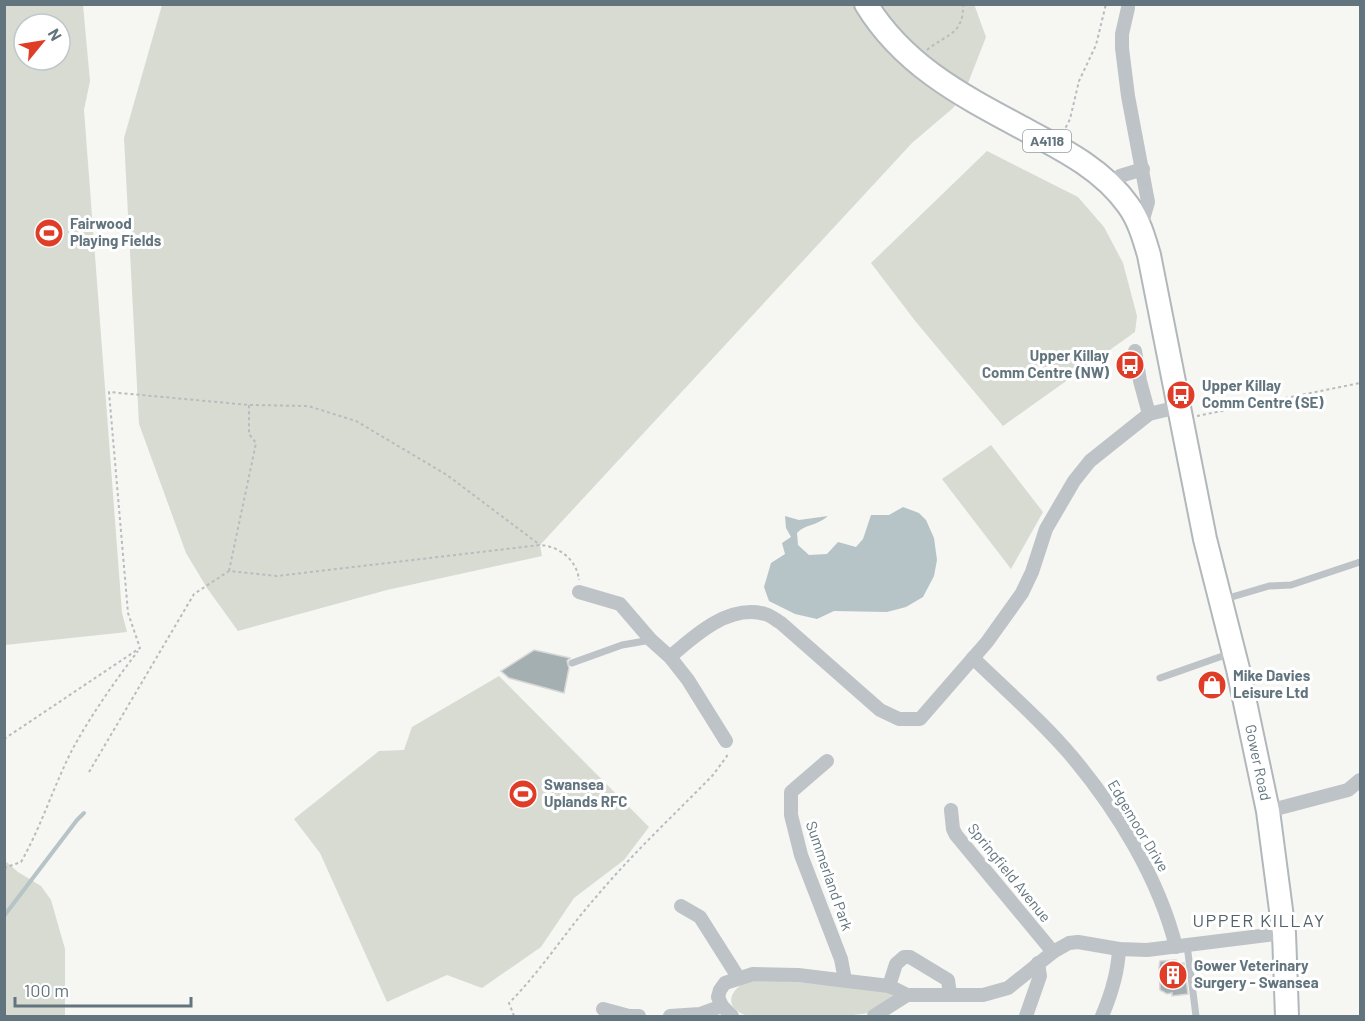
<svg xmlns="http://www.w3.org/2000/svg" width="1365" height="1021" font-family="Barlow,sans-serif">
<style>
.green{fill:#d7dbd2;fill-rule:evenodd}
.water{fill:#b6c4c7}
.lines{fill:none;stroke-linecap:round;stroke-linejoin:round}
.stream{stroke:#b6c4c7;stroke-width:4}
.building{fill:#a4afb2;stroke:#d8d7d6;stroke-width:1.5}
.primary-casing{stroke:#b1b7ba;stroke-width:26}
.path{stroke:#b8bcbe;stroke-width:2;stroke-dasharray:3 3;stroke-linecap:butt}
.service{stroke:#bdc3c6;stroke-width:7}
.minor{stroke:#bdc3c6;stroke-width:14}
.primary{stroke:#fff;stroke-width:22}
.labels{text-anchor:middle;stroke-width:6;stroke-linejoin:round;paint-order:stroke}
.shield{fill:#fff;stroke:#919ea5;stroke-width:1.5}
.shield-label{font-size:14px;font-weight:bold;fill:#62757e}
.poi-label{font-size:15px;font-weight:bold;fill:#62757e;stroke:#fff;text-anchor:start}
.street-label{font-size:15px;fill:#62757e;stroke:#fff}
.quarter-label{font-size:18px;letter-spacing:1.5px;fill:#536269;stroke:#fff}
</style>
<rect width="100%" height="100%" fill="#f6f6f3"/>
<g class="green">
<path d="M5 4 83 5 90 81 84 110 122 613 127 632 5 645ZM24 24H60V60H24Z"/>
<polygon points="974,4 986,37 963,96 953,108 912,143 540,545 542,556 387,590 238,631 207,588 186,553 139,424 124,138 162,5"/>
<polygon points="987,151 1078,197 1104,227 1123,263 1137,316 1135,332 1003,426 916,322 871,263"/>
<polygon points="991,445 1043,512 1011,569 942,479"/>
<polygon points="499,676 649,827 624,860 574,898 541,947 482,988 447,975 387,1002 320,853 294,819 379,751 404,750 412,727"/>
<polygon points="4,860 18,872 41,886 51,900 65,949 65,1016 5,1016"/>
<path d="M750 979H766L887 991 892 996 891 999C885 1004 878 1009 871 1012 860 1017 756 1020 745 1015 721 1005 732 988 750 979Z"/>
</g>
<path class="water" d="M903 507 919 513 926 520 934 538 937 560 934 576 923 597 906 607 887 612 834 611 817 619 795 614 769 601 764 587 771 563 785 554 782 543 791 537 786 528 785 516 799 520 828 516C817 526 805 524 797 533L798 545 809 555 827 554 838 542 856 547 863 539 871 515H889Z"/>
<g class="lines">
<polyline class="stream" points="4,916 77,820 84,813"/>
</g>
<g class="building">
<polygon points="534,650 570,658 567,661 569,668 564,693 509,678 501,671"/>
<polygon points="1176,960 1179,963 1184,963 1188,994 1172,996 1172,993 1167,994 1160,990 1159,967 1160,961"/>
</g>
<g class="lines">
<g class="primary-casing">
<g id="primary">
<path id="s1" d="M866 4C905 68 967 98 1030 132 1066 151 1104 171 1128 205 1139 220 1144 238 1149 255L1205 539 1238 669 1268 811 1284 933 1287 1016"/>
</g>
</g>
<g class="path">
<path d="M927 50C946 34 964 35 963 4"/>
<polyline points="1063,133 1070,119 1079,81 1096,45 1106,4"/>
<polyline points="1197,416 1360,383"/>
<polyline points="229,571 256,443 249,434 249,405"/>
<polyline points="4,739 140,648 128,613 109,392 249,405 308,406 356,421 447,475 540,545"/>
<path d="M89 772 194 594 229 571 277 576 540 545C559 546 577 560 579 580"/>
<path d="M4 868 21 862C41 827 53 788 71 752 89 718 115 681 138 651"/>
<path d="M514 1016 509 1003C541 971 566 931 596 897 632 854 674 815 713 775L727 756 726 753"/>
</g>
<g class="service">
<polyline points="1225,599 1269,586 1291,585 1360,562"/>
<polyline points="572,663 622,645 651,640"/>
<polyline points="1160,678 1231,653"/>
<polyline points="1187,945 1196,1016"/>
</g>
<g class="minor">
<polyline points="1128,8 1122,34 1122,48 1128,96 1148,202 1141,226"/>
<polyline points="1111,185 1120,176 1143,169"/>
<polyline points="1135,351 1140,381 1149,414"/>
<polyline points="579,592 620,604 651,640 670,657 688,680 726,741"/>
<path d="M670 657C695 635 729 604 765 614 770 615 776 620 781 623L880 710 899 719H920L987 642 1022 593 1032 572 1046 529 1074 481 1090 461 1149 414 1178 407"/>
<path d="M973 658C1007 691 1043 722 1074 759 1118 812 1159 879 1176 947"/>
<polyline points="827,761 791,792 791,815 801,855 841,959 845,980"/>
<polyline points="951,810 953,829 956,835 1053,952"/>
<polyline points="1268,811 1348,790 1360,780"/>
<polyline points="681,906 700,917 738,977"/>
<polyline points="889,986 896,964 904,957 910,957 948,980 950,995"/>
<polyline points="603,1009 629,1016 639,1016"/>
<polyline points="670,1016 700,1014 722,1006"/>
<polyline points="732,1016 722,1006 718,997 720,990 725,983 753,974 798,975 889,986 907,995 983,995 1008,988 1053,952 1069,943 1078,942 1119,949 1147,950 1284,933"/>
<polyline points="874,1016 907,995"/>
<polyline points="1026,1016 1040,976 1038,963"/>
<path d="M1102 1016C1111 995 1118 973 1119 949"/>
</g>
<use href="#primary" class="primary"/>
</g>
<defs>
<g id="stadium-disc" transform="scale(1.5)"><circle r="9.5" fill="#e03d29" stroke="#fff"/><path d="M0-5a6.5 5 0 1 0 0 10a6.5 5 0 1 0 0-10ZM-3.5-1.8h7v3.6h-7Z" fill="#fff"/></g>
<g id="bus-disc" transform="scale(1.5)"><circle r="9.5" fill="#e03d29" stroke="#fff"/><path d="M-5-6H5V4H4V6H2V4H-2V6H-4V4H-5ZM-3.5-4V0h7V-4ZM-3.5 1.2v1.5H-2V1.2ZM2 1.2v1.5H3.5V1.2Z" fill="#fff"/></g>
<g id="shop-disc" transform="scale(1.5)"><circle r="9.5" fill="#e03d29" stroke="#fff"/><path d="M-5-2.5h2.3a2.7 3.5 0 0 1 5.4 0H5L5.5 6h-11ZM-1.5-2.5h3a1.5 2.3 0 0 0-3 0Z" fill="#fff"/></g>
<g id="building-disc" transform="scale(1.5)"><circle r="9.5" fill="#e03d29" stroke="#fff"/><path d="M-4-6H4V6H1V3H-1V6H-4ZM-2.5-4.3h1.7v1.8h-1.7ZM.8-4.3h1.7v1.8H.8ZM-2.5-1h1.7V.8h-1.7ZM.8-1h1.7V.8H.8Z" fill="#fff"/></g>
</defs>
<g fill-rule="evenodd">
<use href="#stadium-disc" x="49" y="233"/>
<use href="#bus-disc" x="1130" y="365"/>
<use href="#bus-disc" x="1181" y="395"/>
<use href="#shop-disc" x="1212" y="685"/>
<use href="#stadium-disc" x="523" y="794"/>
<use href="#building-disc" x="1173" y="975"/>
</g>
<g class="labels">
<rect class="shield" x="1023" y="130" width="48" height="22" rx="4.5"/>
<g class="shield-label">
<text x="1047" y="146">A4118</text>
</g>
<g class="poi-label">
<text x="70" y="229">Fairwood<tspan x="70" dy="17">Playing Fields</tspan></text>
<text x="1109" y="361" text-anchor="end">Upper Killay<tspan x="1109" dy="17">Comm Centre (NW)</tspan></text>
<text x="1202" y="391">Upper Killay<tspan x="1202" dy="17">Comm Centre (SE)</tspan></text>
<text x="1233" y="681">Mike Davies<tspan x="1233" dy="17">Leisure Ltd</tspan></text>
<text x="544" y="790">Swansea<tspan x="544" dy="17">Uplands RFC</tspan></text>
<text x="1194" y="971">Gower Veterinary<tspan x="1194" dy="17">Surgery - Swansea</tspan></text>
</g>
<g class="street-label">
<text dy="5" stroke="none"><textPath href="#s1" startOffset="908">Gower Road</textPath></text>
<text transform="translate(1138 826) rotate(59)" y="5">Edgemoor Drive</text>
<text transform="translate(1009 873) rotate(51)" y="5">Springfield Avenue</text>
<text transform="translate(829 876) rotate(71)" y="5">Summerland Park</text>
</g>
<g class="quarter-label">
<text x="1259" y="927">UPPER KILLAY</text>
</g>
</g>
<rect width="1365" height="1021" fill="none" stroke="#62757e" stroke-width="12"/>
<g transform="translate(42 42) rotate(60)"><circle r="28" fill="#ffffff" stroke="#c0c8cb" stroke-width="1.5"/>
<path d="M0-4.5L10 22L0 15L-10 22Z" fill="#e03d29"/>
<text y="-9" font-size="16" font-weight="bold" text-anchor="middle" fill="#62757e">N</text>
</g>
<path d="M15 997v9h176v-9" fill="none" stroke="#62757e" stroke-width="3"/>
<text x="24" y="997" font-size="18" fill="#62757e" stroke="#ffffff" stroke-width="4.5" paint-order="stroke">100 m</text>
</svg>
